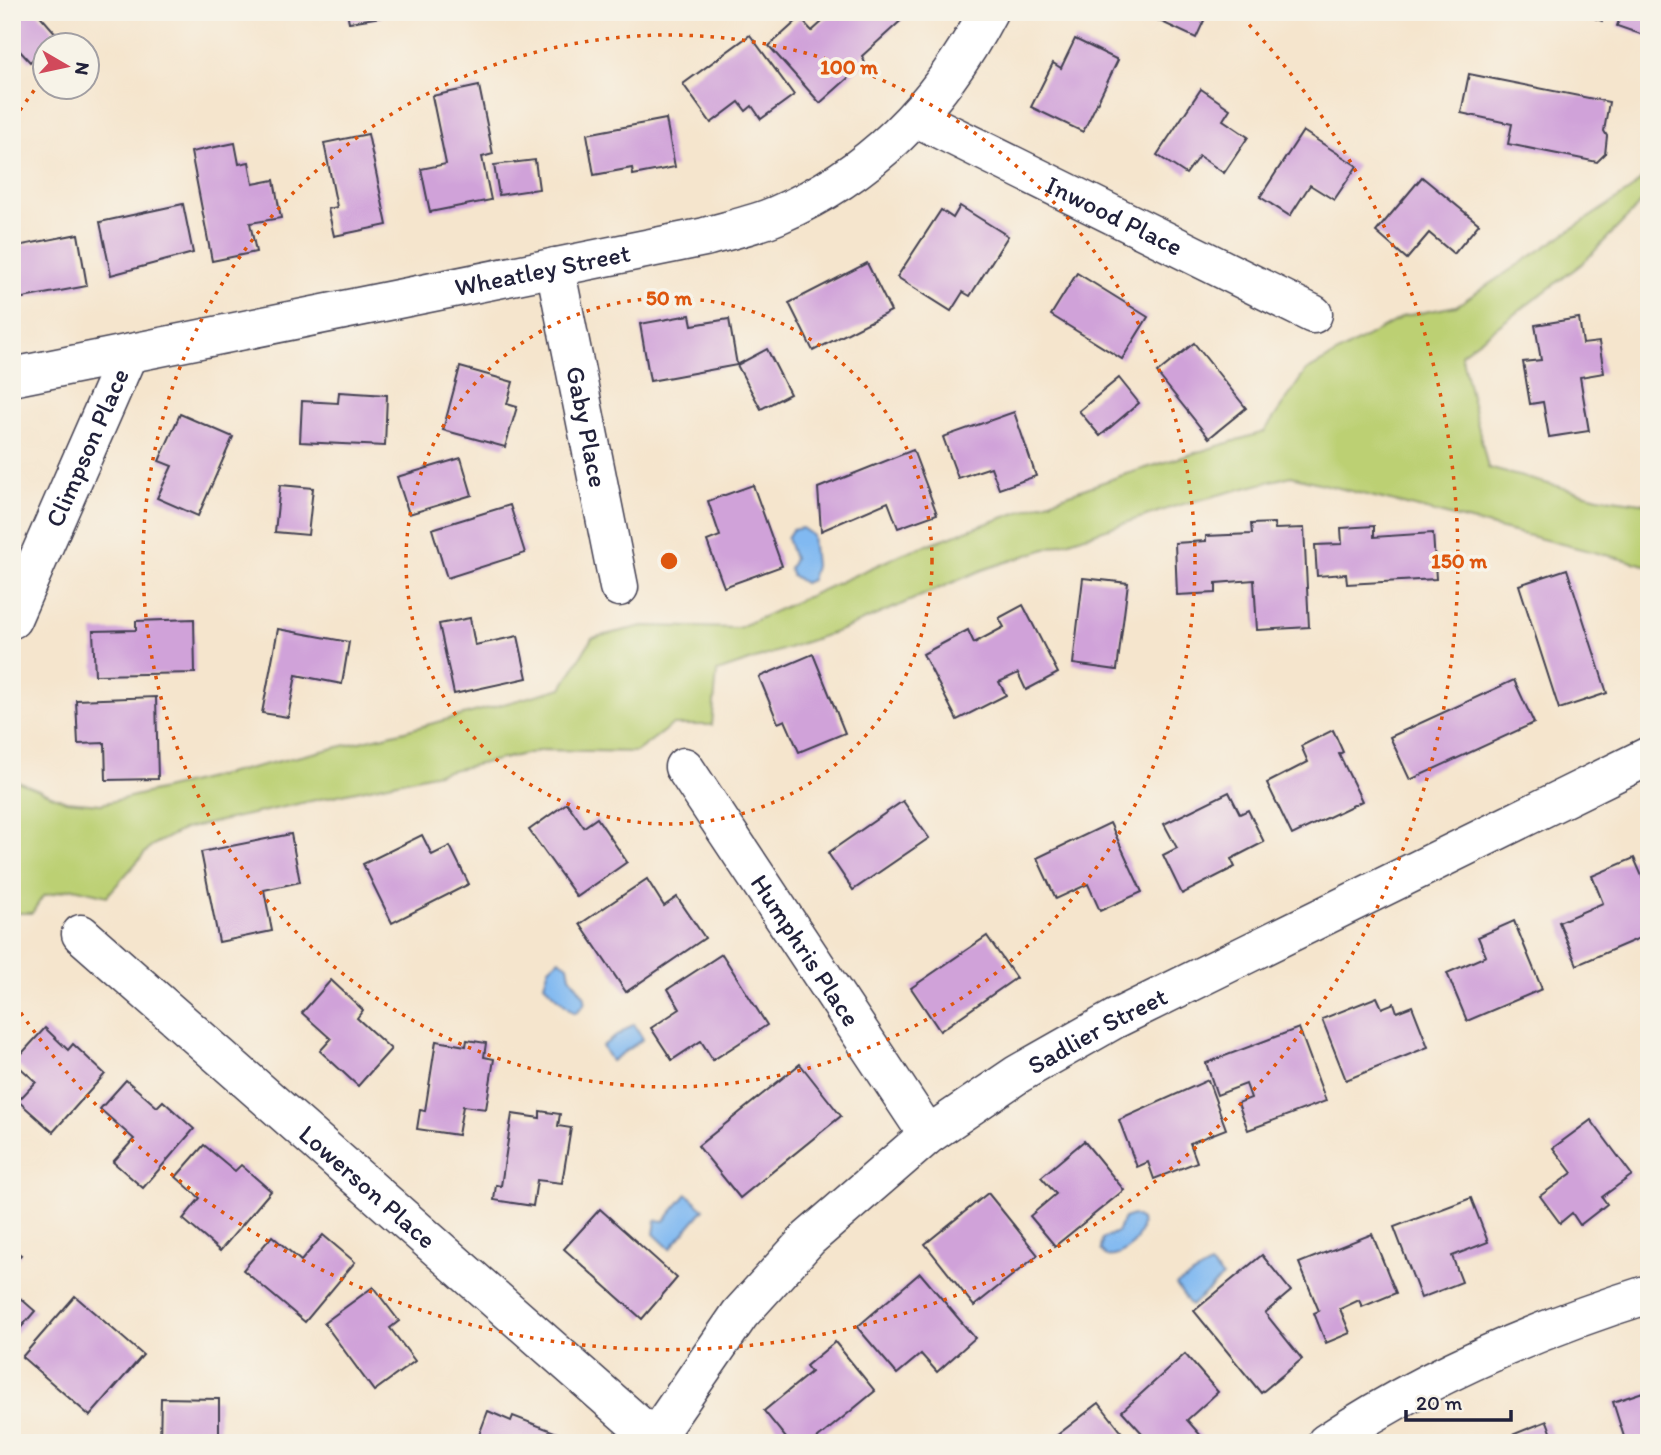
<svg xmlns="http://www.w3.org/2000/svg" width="1661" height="1455" font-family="Itim,sans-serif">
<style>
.green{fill:#bcd073;stroke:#6f7957;stroke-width:2}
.water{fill:#81b9f1;stroke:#526e96;stroke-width:2}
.building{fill:#d0a2d9}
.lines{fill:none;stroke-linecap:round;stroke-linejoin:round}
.minor-casing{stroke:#423f51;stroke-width:41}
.minor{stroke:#fff;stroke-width:38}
.ring{fill:none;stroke:#de560e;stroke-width:3.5;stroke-dasharray:3.5 7}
.labels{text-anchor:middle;stroke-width:7;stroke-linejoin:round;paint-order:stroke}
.street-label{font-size:26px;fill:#22223b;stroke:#f7f3e8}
.centre{fill:#de560e;stroke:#f7f3e8;stroke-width:3.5}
.ring-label{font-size:21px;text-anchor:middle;font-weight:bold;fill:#de560e;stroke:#f7f3e8;stroke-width:7;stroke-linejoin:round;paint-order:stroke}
</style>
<rect width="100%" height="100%" fill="#f7f3e8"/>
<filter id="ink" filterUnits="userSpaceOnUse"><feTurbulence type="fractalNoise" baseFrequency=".0143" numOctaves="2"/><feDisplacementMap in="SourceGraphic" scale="14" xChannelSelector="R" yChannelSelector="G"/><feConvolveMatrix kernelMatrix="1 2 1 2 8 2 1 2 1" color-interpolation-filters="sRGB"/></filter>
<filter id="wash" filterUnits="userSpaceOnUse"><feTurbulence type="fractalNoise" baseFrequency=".00686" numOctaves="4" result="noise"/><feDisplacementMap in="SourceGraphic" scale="28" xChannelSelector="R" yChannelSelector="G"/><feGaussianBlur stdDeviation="1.57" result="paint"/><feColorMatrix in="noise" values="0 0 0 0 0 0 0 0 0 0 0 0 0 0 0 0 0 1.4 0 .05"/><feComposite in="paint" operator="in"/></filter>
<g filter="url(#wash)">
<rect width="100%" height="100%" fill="#f5e5cd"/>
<polygon class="green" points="1649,171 1649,195 1583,263 1461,354 1488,468 1598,497 1649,504 1649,566 1291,476 1176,506 982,570 844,629 717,672 712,725 672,725 636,752 543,750 184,829 151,846 107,896 74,888 43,896 32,913 12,913 12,779 66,801 101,804 401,732 562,688 592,638 643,626 738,628 904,553 1123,475 1264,432 1306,371 1404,316 1456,306 1632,189"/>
<g class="water">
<polygon points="802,528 812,535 815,566 811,580 804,583 792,575 789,569 794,559 787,538 792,530"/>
<path d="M559 959 568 965 570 976 585 997 584 1005 575 1013C570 1011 550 990 544 984L549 968Z"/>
<polygon points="634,1024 643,1039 611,1061 602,1046"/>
<polygon points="687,1194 704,1209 670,1249 654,1234 656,1220 664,1221"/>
<path d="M1133 1215 1141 1220C1145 1236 1124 1260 1106 1256L1101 1250 1102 1239 1117 1232 1124 1218Z"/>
<polygon points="1210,1265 1223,1277 1191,1306 1176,1285"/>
</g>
<g id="blocks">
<g class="building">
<polygon points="12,12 37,12 58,36 30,62 19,50 12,56"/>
<polygon points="347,12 382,12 382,17 349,22"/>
<polygon points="833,12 902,12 906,16 862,56 865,63 820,103 769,46 800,18 812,31"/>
<polygon points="1153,12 1208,12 1196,38 1151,17"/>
<polygon points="1578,12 1605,12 1602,21"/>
<polygon points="1622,12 1649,12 1649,37 1617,26"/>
<polygon points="750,35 794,95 761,119 752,106 746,111 739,102 711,123 683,84"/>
<polygon points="1075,39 1118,60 1083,132 1031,107 1053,63 1061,68"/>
<polygon points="1469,74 1609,102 1604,131 1607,136 1605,154 1597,162 1508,144 1512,124 1461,113"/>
<polygon points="479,86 493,154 482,157 491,200 430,212 421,169 446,164 432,96"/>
<polygon points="1201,89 1230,109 1223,120 1248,137 1224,173 1199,156 1186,174 1157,155"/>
<polygon points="666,119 675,167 633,175 632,168 594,175 587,134"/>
<polygon points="1303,131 1357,166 1334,200 1310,185 1290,216 1260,197"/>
<polygon points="368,134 387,225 334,236 328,209 337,207 324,143"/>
<polygon points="235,143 239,164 249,162 253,184 274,180 281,218 250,223 256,252 212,261 191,152"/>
<polygon points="535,160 539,189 499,195 494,165"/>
<polygon points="1422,177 1479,224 1454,254 1429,233 1407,259 1376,232"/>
<polygon points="183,204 193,253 111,275 100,222"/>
<polygon points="960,206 1008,236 970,296 963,292 951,311 897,277 941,210 953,218"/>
<polygon points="78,234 87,286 12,300 12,247"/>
<polygon points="867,263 891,311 813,351 789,303"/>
<polygon points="1077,273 1148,317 1122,359 1051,315"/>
<polygon points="690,315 692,325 729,319 737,365 650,381 640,324"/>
<polygon points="1579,318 1583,344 1599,342 1604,373 1580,377 1589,431 1549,437 1543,402 1530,404 1523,362 1541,360 1535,325"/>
<polygon points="1194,343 1246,408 1209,438 1157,373"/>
<polygon points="767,349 790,394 761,409 737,365"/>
<polygon points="460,367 513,382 507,404 517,407 505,447 443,430"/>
<polygon points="1119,378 1139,403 1100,436 1079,411"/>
<polygon points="339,392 387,395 385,446 300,442 302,401 338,403"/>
<polygon points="1014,412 1036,476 999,489 991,467 958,478 943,437"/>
<polygon points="180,414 233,437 198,516 157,498 172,466 159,461"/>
<polygon points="913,450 937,514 898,528 888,502 821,531 818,488"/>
<polygon points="461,458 472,495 409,514 397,477"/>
<polygon points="280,485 313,488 308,535 275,532"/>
<polygon points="753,485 782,566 724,587 707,541 720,536 708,501"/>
<polygon points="510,505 525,553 447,578 432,529"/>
<polygon points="1274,523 1275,529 1304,528 1309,627 1257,630 1254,580 1216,583 1216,593 1177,595 1175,543 1206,541 1206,536 1252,534 1251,524"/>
<polygon points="1374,526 1374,537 1433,533 1436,579 1347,584 1346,574 1317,576 1315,545 1342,544 1341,528"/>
<polygon points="1567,569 1607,693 1559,709 1519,585"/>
<polygon points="1083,578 1128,583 1117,670 1073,664"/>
<polygon points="1023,605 1058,673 1026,690 1018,673 999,682 1006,695 957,720 923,654 968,630 974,643 1004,627 999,618"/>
<polygon points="470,618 475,645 518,636 527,678 454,694 439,624"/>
<polygon points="194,619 195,673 95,675 93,631 136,630 136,621"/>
<polygon points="278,629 349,642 342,684 296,675 288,717 262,713"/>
<polygon points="813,654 845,733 799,752 785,720 778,723 759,677"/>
<polygon points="1514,680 1534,723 1410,780 1390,737"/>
<polygon points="156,697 158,779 106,780 105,743 78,744 76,700"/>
<polygon points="1333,730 1343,752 1339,754 1362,801 1292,835 1267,783 1308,762 1301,746"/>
<polygon points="1229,792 1240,814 1248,810 1264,842 1231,859 1235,867 1182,894 1163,855 1177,848 1164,824"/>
<polygon points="903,801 929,838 853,890 828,853"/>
<polygon points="567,803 584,827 597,818 627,862 577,897 529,830"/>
<polygon points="1110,823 1142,892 1100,911 1088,884 1056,899 1037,858"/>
<polygon points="291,834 300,882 264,890 272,931 219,942 201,852"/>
<polygon points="422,835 432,855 450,846 469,884 392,923 363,864"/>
<polygon points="1634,858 1649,892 1649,934 1577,965 1559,922 1603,903 1592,876"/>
<polygon points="647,879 664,906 677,897 705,938 626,992 580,924"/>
<polygon points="1514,921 1542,989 1467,1021 1447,973 1486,956 1478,937"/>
<polygon points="987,936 1016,978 940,1031 911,988"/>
<polygon points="722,954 767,1025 713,1060 701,1041 672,1060 651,1028 680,1009 668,989"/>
<polygon points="331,980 363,1010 357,1018 391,1049 358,1086 320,1051 331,1039 302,1013"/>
<polygon points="1377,997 1382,1008 1394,1003 1397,1012 1412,1006 1428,1047 1346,1080 1322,1019"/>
<polygon points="45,1028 68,1050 73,1044 105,1074 53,1132 18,1101 36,1082 14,1062"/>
<polygon points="1299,1028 1326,1101 1248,1130 1238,1103 1251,1098 1246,1084 1217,1095 1206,1063"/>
<polygon points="467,1040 486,1043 484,1057 494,1059 486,1109 463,1106 458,1135 417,1129 420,1110 425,1111 436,1041 466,1046"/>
<polygon points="800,1064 841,1116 740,1198 698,1146"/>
<polygon points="126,1080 157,1107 163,1101 194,1129 143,1188 113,1162 134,1139 100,1109"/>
<polygon points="1208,1080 1226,1129 1190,1143 1197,1162 1154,1179 1148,1162 1137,1167 1119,1120"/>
<polygon points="540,1111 560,1114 558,1126 571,1128 562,1183 537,1180 533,1206 494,1200 496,1185 501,1186 512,1114 540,1118"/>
<polygon points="1591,1120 1632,1175 1602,1197 1607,1204 1580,1225 1572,1213 1560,1223 1540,1196 1572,1173 1553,1148"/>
<polygon points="1084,1141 1124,1190 1055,1246 1030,1216 1056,1194 1041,1177"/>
<polygon points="204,1145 235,1171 241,1165 271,1191 220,1251 183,1219 200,1198 176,1177"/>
<polygon points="988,1193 1038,1255 974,1306 925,1244"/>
<polygon points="1471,1198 1488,1242 1452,1256 1462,1282 1421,1298 1394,1227"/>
<polygon points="600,1209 677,1278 642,1319 564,1249"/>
<polygon points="1372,1234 1396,1293 1362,1307 1359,1300 1340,1309 1350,1333 1326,1343 1314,1313 1319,1311 1299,1263"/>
<polygon points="323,1235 355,1262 305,1322 243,1270 272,1236 301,1261"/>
<polygon points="12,1248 21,1255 12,1265"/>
<polygon points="1262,1255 1291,1291 1265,1313 1302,1359 1261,1393 1194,1311"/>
<polygon points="920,1273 975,1338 937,1372 921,1354 897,1374 857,1327"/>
<polygon points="373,1287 399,1321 390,1328 415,1361 374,1391 324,1323"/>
<polygon points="12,1291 35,1311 12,1338"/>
<polygon points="75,1296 143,1355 90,1416 22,1357"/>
<polygon points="835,1342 875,1391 812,1443 790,1443 764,1411 811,1372 806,1366"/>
<polygon points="1185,1354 1218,1392 1187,1420 1203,1438 1198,1443 1151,1443 1122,1411"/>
<polygon points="1649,1390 1649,1443 1626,1443 1613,1402"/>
<polygon points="161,1398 219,1399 219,1438 240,1438 240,1443 160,1443"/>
<polygon points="1099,1403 1130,1443 1047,1443"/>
<polygon points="488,1411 511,1421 513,1416 560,1434 557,1443 476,1443"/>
<polygon points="1547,1421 1555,1443 1515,1443 1512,1435"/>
</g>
</g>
</g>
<g filter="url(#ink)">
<use href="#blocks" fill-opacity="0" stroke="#423f51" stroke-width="2"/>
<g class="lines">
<g class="minor-casing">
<g id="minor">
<path id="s1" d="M917 118 1313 314"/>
<path id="s2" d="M555 267 619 587"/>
<path id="s3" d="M12 377 705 237C728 230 754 225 777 215 872 174 940 104 988 12"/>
<path id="s4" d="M12 619 128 354"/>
<path id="s5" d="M684 767 928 1135"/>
<path id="s6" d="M81 934 654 1439"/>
<path id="s7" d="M651 1443 740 1314 809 1238 928 1135 1018 1074 1115 1019 1649 756"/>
<path d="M1326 1443C1426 1376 1534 1330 1649 1294"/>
</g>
</g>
<use href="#minor" class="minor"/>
</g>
</g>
<g class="ring">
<circle cx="669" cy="561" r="263"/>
<circle cx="669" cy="561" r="526"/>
<path d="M14 119A790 790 0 0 1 42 80M1242 17A790 790 0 1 1 14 1003"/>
</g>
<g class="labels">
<g class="street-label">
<text dy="9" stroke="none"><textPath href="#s1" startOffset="220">Inwood Place</textPath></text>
<text dy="9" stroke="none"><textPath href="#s3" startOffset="541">Wheatley Street</textPath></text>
<text dy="9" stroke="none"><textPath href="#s2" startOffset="163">Gaby Place</textPath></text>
<text dy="9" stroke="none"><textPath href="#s4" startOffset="187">Climpson Place</textPath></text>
<text dy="9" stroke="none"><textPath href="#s5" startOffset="220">Humphris Place</textPath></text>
<text dy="9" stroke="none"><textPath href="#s7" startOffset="616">Sadlier Street</textPath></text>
<text dy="9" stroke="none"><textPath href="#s6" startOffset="382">Lowerson Place</textPath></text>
</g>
</g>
<circle cx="669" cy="561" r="10" class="centre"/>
<g class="ring-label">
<text x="849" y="74">100 m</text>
<text x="669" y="305">50 m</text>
<text x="1459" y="568">150 m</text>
</g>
<rect width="1661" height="1455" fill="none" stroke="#f7f3e8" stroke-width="42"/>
<g transform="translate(66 66) rotate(99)"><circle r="33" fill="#f7f3e8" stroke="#a29fa3" stroke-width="2"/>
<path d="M0-5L12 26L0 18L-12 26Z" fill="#d1495b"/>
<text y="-10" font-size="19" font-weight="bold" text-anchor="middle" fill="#22223b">N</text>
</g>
<path d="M1406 1410v10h105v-10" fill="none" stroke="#22223b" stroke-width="3.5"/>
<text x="1416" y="1410" font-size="21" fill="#22223b" stroke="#f7f3e8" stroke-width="5" paint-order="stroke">20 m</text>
</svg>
